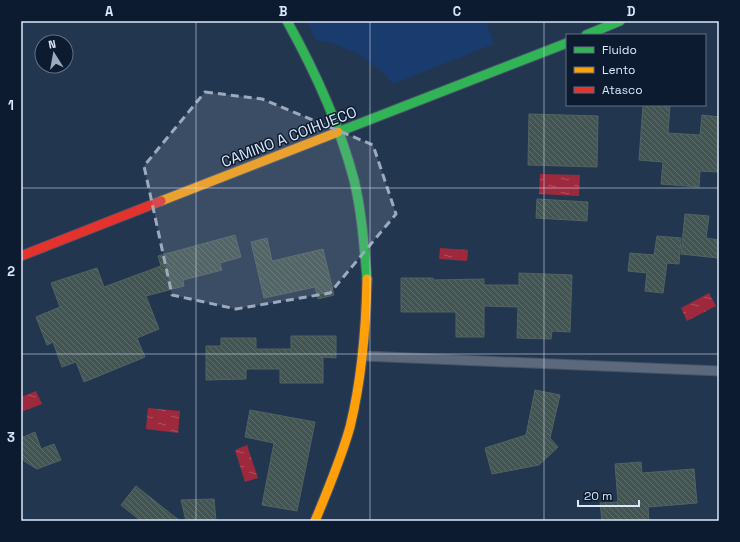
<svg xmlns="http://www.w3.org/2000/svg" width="740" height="542" font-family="'Space Grotesk',sans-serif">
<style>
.built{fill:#193b6d}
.water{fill:url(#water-ripples)}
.building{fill:url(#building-back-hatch);stroke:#526363}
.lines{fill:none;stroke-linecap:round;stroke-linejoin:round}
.lane-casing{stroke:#465367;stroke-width:11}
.fast-casing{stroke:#465367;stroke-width:11}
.slow-casing{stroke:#465367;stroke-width:11}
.jam-casing{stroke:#465367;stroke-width:11}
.lane{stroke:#5c697c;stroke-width:9}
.fast{stroke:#30b455;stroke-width:9}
.slow{stroke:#ff9f0a;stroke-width:9}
.jam{stroke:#e5322d;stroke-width:9}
.marked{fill:#9baabe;fill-opacity:0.2;stroke:#9baabe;stroke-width:3;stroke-dasharray:8 5;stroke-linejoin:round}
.grid{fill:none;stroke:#dce8fa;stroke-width:1;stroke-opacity:0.55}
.labels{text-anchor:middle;stroke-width:3;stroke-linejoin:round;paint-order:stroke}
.street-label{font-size:15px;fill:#dce8fa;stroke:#0d1b30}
.neatline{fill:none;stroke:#dce8fa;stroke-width:1.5}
.grid-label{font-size:13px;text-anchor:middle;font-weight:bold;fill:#dce8fa}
</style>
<defs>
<pattern id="water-ripples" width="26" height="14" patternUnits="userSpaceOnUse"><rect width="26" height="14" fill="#9e293d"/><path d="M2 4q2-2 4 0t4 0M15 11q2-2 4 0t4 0" fill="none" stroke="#af5264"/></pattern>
<pattern id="building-back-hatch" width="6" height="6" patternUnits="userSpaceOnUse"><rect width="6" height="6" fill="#425552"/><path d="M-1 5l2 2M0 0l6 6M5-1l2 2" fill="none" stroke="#5d6d6c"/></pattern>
</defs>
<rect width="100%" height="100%" fill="#23364f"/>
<polygon class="built" points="307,21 486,21 494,44 393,84 384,73 359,54 345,48 331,43 316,40"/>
<g class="water">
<polygon points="540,174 580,175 579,196 539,194"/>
<polygon points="440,248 468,250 467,261 439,259"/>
<polygon points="709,293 716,306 687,321 681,308"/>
<polygon points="36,391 42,404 21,412 21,397"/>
<polygon points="148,408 180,411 178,433 146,429"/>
<polygon points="247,445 258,478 245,482 235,450"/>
</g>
<g class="building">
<polygon points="643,105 670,105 668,133 700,135 702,115 719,117 719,172 700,171 699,187 661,184 663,162 639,160"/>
<polygon points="529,114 598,116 597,167 528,165"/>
<polygon points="537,199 588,202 587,221 536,218"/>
<polygon points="685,214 709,216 706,238 719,240 718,258 681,254"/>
<polygon points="235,235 241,257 220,263 222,270 183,280 184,286 146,296 159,329 137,338 145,357 84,382 76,362 62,367 53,342 47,345 36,317 60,307 51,283 97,268 104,287 161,266 158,256"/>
<polygon points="657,236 681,238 679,264 667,263 663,293 645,291 647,273 628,271 630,253 654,255"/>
<polygon points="267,238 272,261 323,249 334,295 318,299 315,287 264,298 251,242"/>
<polygon points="519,273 572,275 570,332 552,331 551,339 517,338 518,307 484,306 484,337 456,337 456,312 401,312 401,278 433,278 433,280 484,279 484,285 519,285"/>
<polygon points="291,336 336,336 336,358 323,357 323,383 280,383 280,369 246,369 246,379 206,380 206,346 221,346 221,338 256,338 256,349 291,349"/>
<polygon points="535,390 560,395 550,438 558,447 539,465 492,474 485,448 526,435"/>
<polygon points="250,410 315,422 297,511 262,505 274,443 245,437"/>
<polygon points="35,432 41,449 54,444 61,460 37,469 24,461 21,454 21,438"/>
<polygon points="641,462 642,473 694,469 697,503 648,507 649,521 602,521 600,503 618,502 615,464"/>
<polygon points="136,486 180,521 141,521 121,505"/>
<polygon points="214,499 216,521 186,521 181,500"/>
</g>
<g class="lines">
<g class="lane-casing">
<polyline id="lane" points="364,356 719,371"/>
</g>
<g class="fast-casing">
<g id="fast">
<path d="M287 21C316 73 339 123 354 180 362 213 364 246 367 279"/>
<polyline points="586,35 620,21"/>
<polyline points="338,132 567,43"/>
</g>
</g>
<g class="slow-casing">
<g id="slow">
<polyline points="161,201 338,132"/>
<path d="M315 521C328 490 341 459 350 427 362 378 366 329 367 279"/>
</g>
</g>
<g class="jam-casing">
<polyline id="jam" points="21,256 161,201"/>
</g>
<use href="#lane" class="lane"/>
<use href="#fast" class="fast"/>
<use href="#slow" class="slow"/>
<use href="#jam" class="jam"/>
</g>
<path class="marked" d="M205 92 262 99 373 145 396 214 330 293 236 309 172 295 144 166Z"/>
<path class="grid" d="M196 21V521M370 21V521M544 21V521M21 188H719M21 354H719"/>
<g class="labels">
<g class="street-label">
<text transform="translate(289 137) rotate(-21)" y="5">CAMINO A COIHUECO</text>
</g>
</g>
<rect width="740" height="542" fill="none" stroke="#0d1b30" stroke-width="44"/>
<rect x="566" y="34" width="140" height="72" fill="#0d1b30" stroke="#606d81"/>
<rect x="574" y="47" width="20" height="6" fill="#30b455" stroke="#606d81"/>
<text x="602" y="54" font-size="12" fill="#dce8fa">Fluido</text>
<rect x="574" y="67" width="20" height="6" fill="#ff9f0a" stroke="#606d81"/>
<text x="602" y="74" font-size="12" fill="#dce8fa">Lento</text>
<rect x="574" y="87" width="20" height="6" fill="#e5322d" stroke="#606d81"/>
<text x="602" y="94" font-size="12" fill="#dce8fa">Atasco</text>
<g transform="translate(54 54) rotate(349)"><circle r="19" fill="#0d1b30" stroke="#606d81"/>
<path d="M0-3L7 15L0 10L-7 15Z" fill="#9baabe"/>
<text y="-6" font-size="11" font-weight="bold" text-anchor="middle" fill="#dce8fa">N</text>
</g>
<path d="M578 500v6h61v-6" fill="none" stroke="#dce8fa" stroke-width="2"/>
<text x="584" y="500" font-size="12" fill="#dce8fa" stroke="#0d1b30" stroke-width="3" paint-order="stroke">20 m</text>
<rect x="22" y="22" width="696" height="498" class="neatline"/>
<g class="grid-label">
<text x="109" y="16">A</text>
<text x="283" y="16">B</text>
<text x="457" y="16">C</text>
<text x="631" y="16">D</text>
<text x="11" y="110">1</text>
<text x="11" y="276">2</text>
<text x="11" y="442">3</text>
</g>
</svg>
